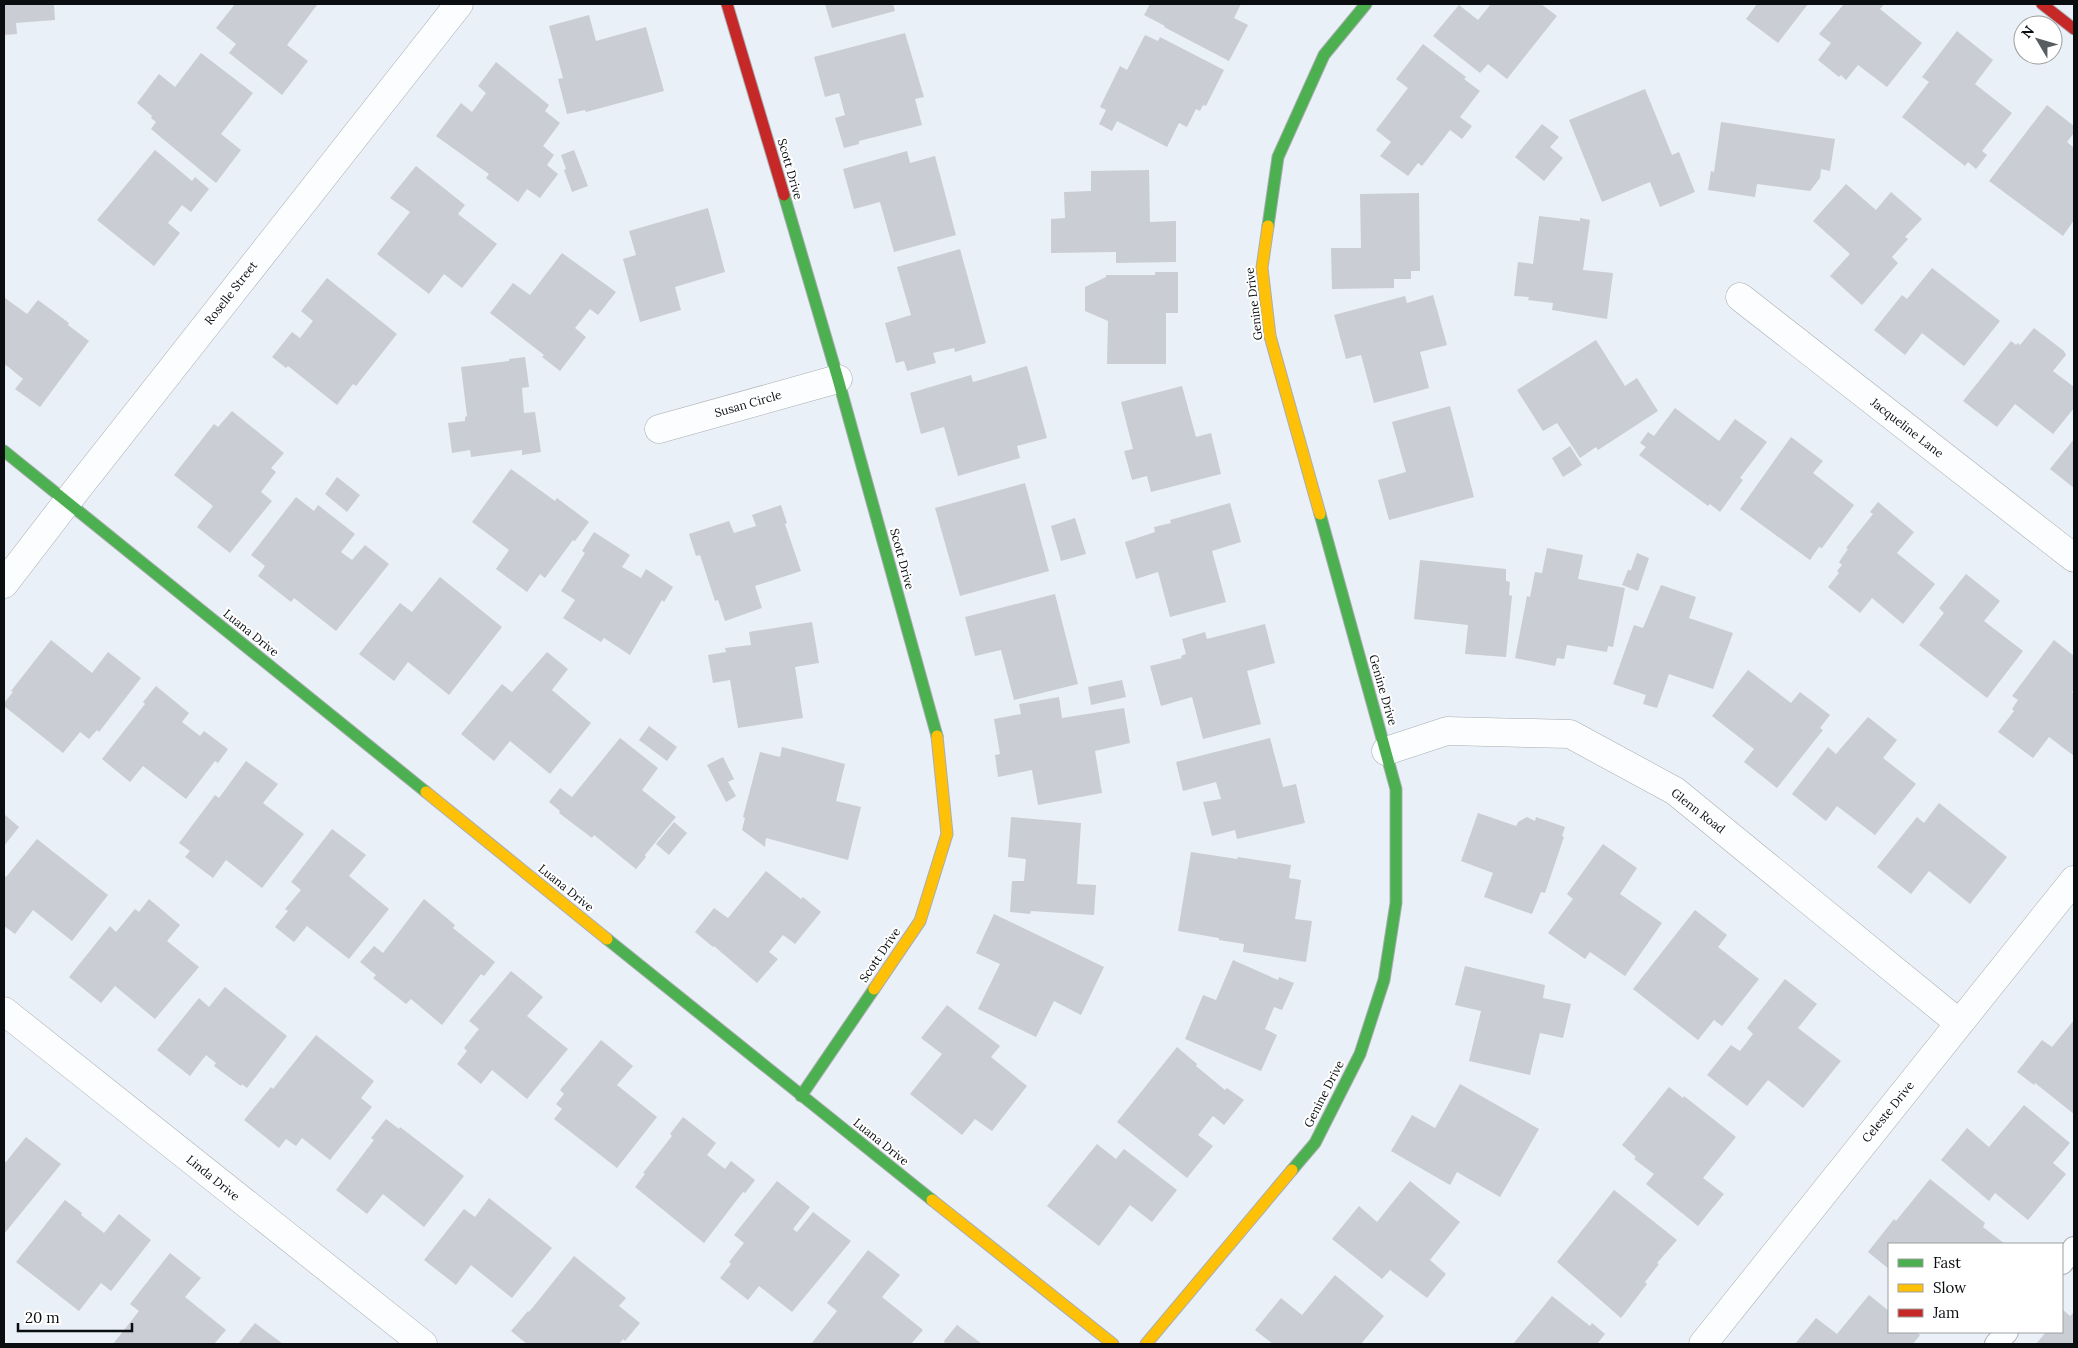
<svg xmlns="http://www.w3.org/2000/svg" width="2078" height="1348" font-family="Lora,serif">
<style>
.building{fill:#cacdd3}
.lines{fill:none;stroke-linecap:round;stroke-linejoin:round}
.lane-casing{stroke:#a9adb2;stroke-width:24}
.street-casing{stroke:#a9adb2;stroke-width:29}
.fast-casing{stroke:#a9adb2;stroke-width:13}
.slow-casing{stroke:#a9adb2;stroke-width:13}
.jam-casing{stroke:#a9adb2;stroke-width:13}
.lane{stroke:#fcfdfe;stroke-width:22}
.street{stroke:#fcfdfe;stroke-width:28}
.fast{stroke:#4caf50;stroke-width:11}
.slow{stroke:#ffc107;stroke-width:11}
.jam{stroke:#c62828;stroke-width:11}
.labels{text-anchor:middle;stroke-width:4;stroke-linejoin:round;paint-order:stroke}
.street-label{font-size:12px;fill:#0a0e11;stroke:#fff}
</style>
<rect width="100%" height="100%" fill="#eaf0f7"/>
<g class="building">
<polygon points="4,4 54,4 55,20 16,23 17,34 4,35"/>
<polygon points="235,4 315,4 317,5 287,45 308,61 282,95 229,53 236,44 216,28"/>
<polygon points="825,4 893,4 895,11 832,28"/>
<polygon points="1150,4 1241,4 1234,18 1248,25 1229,61 1164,27 1165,26 1144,15"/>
<polygon points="1491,4 1541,4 1557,16 1507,79 1488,64 1480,73 1433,36 1459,5 1478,20"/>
<polygon points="1757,4 1808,4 1778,43 1746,19"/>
<polygon points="1844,4 1884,4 1880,9 1922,43 1887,87 1858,65 1846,80 1841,75 1839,77 1818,60 1831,43 1819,34"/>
<polygon points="589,15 596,41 646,27 664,91 586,112 585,110 567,114 558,79 563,78 549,26"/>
<polygon points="1957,31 1993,60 1975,84 2012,113 1982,151 1987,155 1976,169 1968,162 1965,166 1902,117 1929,82 1922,77"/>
<polygon points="905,33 924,97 915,99 922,125 859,141 859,144 844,148 835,118 845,115 839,93 825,97 814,57"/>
<polygon points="1145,35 1158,41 1160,37 1224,70 1206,106 1203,105 1200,111 1196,109 1187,127 1179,123 1167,147 1117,121 1112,131 1099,124 1106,110 1100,107 1120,66 1127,70"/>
<polygon points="1423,44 1466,77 1464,79 1480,91 1460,117 1472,126 1462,139 1450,130 1422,166 1418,163 1408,176 1380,156 1391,142 1376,130 1408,88 1396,79"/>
<polygon points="201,53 253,93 221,134 241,150 216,183 151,129 156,122 151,118 152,116 137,103 159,74 175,87"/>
<polygon points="496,62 549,105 545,111 560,123 543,146 554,155 547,165 558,174 540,198 527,189 518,202 486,178 489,174 436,136 461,103 472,112 486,93 478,86"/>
<polygon points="1645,89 1672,155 1679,152 1695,192 1660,207 1650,182 1602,202 1569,120"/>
<polygon points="2047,105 2074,126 2074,133 2067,142 2074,148 2074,220 2063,236 1989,181"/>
<polygon points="1721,122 1835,139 1830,171 1821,169 1820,178 1810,191 1757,184 1755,197 1708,190 1711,171 1714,172"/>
<polygon points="1542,124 1559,137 1550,147 1563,158 1544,181 1515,157"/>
<polygon points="155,150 192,181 195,177 209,189 191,212 182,205 168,223 180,233 154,266 97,220"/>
<polygon points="574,150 588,186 572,192 564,170 566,169 561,155"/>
<polygon points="907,151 910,163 935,156 956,235 894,252 880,202 854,209 843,169"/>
<polygon points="416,166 465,205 458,214 497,244 462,288 444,274 429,294 377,254 410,212 390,198"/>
<polygon points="1149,170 1150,222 1176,221 1176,262 1116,263 1116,252 1051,253 1051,219 1065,218 1064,192 1091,191 1091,171"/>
<polygon points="1846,184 1876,210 1891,192 1922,219 1905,237 1908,239 1892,257 1898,263 1862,305 1830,276 1850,254 1813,221"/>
<polygon points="1419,193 1420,271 1411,271 1411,279 1394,279 1394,288 1332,289 1331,248 1361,248 1360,194"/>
<polygon points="708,208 725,272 675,287 681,310 640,322 623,259 636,255 629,231"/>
<polygon points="1539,216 1580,221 1580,218 1590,220 1583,270 1613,273 1607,319 1552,310 1553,303 1528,300 1529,297 1514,296 1518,262 1533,264"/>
<polygon points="960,249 986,343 955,352 954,348 933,353 936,363 907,371 904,361 896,363 885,323 911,315 897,267"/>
<polygon points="562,253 616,292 598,315 590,309 575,328 586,337 560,371 542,357 544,355 490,313 513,283 530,295"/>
<polygon points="1932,268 2000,321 1964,366 1922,333 1905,355 1874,330 1902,295 1907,299"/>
<polygon points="1155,272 1178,272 1178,313 1166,313 1166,364 1107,364 1108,321 1085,311 1085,287 1106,277 1106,275 1155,275"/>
<polygon points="327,278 397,334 356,386 353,384 337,405 288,366 286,368 272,357 292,332 300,338 313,321 301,311"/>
<polygon points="1433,295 1447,345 1420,352 1429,388 1374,403 1361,355 1346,359 1334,315 1405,296 1407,303"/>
<polygon points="5,298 27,314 38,300 69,323 68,325 89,341 40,407 15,389 23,379 6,365 4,368"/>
<polygon points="2034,328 2064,351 2066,355 2053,371 2074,387 2074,408 2053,434 2015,404 1997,427 1963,401 2011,341 2016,345 2018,343 2020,345"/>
<polygon points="1596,340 1625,386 1637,378 1658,411 1598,450 1596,447 1580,458 1557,423 1543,431 1517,390"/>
<polygon points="525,357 529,387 522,388 524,413 535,412 541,452 522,455 522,450 471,457 470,450 452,453 448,423 465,421 465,417 467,416 461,367 509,361 509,359"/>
<polygon points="1027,366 1047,438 1017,446 1020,458 958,476 944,427 921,434 910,393 971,375 973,382"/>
<polygon points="1182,386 1196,437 1211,433 1221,474 1151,492 1147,476 1132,480 1124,451 1133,449 1121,402"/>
<polygon points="1450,406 1474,497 1389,520 1378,480 1406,472 1392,422"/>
<polygon points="1675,408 1719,441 1735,419 1767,442 1740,478 1743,480 1720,512 1710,504 1708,506 1639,455 1646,447 1640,443 1648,432 1654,436"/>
<polygon points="232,411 284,453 271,468 276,472 261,492 272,501 230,553 197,527 213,506 174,475 214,424 218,427"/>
<polygon points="1791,437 1823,461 1813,473 1854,505 1822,548 1819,547 1810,560 1740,509"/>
<polygon points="2074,439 2074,488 2050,469"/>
<polygon points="1570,446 1582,465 1563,477 1552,458"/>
<polygon points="511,469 555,501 557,498 589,522 575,541 573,540 545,578 540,574 527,592 496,569 509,550 472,522"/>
<polygon points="337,477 360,495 347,512 325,494"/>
<polygon points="1025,483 1049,571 960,596 935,508"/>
<polygon points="296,497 314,511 318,505 355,534 341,552 352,560 365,545 389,564 336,631 294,598 291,602 258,576 265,566 251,555"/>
<polygon points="1878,502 1914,532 1897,553 1935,584 1903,624 1872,598 1860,613 1828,587 1839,573 1837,571 1842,565 1839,562 1848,549 1846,548 1873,514 1870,512"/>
<polygon points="1230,503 1241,542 1212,551 1226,602 1170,617 1158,572 1136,579 1125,542 1155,532 1154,527 1171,523 1170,520"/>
<polygon points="781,505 787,523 785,524 801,571 755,586 762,608 725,621 718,600 715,601 700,555 696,556 689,534 729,521 734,533 756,526 752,515"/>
<polygon points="1075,518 1086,554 1061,561 1051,526"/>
<polygon points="594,532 630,555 622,567 641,578 646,569 673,587 664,602 662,600 630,655 604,638 601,642 563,618 575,600 561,591 585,553 582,551"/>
<polygon points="1547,548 1583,555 1578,579 1625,588 1613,647 1608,646 1607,652 1567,645 1564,659 1557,658 1555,666 1515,658 1527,596 1530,597 1535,572 1542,573"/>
<polygon points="1637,553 1649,558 1638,591 1622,585 1628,570 1631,570"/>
<polygon points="1420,560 1506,569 1506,581 1510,582 1509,595 1512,596 1506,657 1465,654 1468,625 1414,619"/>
<polygon points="1966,574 2000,601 1984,621 2023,651 1987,698 1919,645 1944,613 1939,608"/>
<polygon points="440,577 502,627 449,695 408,662 394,681 359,654 400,603 412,612"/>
<polygon points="1661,585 1696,597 1689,618 1733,633 1713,689 1669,674 1657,708 1643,704 1646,695 1613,684 1634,625 1643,628"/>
<polygon points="1055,594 1078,684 1014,700 1001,650 975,656 965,617"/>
<polygon points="812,622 819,663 795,667 803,718 738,728 730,680 713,683 708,655 726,652 725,648 751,645 749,632"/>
<polygon points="1265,624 1275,663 1247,671 1261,724 1203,739 1192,697 1161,706 1150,666 1182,658 1181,656 1186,654 1182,639 1205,632 1207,639"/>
<polygon points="51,640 92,673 108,652 141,678 99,732 97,730 89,739 80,732 63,753 4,706 4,703 13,692 11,691"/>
<polygon points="2054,640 2074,656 2074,690 2072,692 2074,694 2074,756 2049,737 2033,758 1998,732 2014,711 2012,709 2018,700 2012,696"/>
<polygon points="547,652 568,669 552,690 591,723 550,774 510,741 494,761 461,734 502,684 512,692"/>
<polygon points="1748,670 1791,703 1800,692 1830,715 1820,728 1823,730 1777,788 1744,762 1754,749 1712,716"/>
<polygon points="1122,680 1126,697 1091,705 1088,687"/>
<polygon points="156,686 189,713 182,722 200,736 204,731 228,749 218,763 215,761 186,799 143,766 130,782 102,759 145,704 143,702"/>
<polygon points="1059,697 1062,718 1124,708 1130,743 1095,751 1102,793 1038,805 1032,770 998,777 995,755 1000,754 994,719 1021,714 1019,704"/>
<polygon points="1868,717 1897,740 1883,758 1916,784 1875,835 1837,806 1826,821 1792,794 1828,747 1836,754"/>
<polygon points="649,726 677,747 667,761 639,740"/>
<polygon points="620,738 658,768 642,790 676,817 645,855 646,857 636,869 594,835 592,838 559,813 560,811 549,802 560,788 572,797"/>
<polygon points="1270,738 1283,787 1296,784 1305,823 1237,839 1235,830 1212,836 1203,802 1221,799 1216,782 1183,791 1176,762"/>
<polygon points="782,747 845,764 836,801 861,807 848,860 766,838 765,847 742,830 745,818 743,817 760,752 780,757"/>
<polygon points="723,757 734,779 728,782 736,796 726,802 707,765"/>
<polygon points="246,761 278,784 263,803 304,834 262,888 226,860 213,878 185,857 190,851 179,843 215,795 219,798"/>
<polygon points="1939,803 2007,857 1970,904 1929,871 1911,894 1877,867 1917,817 1924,823"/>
<polygon points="1478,813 1516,826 1518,822 1527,817 1535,821 1536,817 1565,827 1562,836 1564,837 1545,893 1541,892 1532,914 1484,897 1493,873 1461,861"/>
<polygon points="4,814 19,827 4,846"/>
<polygon points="1011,817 1081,823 1077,884 1096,885 1094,915 1031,911 1030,914 1010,912 1012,881 1024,881 1026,859 1008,857"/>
<polygon points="674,822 687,833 669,855 656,844"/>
<polygon points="332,829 366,855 349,876 389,909 349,959 307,926 294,942 275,927 288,911 285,909 301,890 291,882"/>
<polygon points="37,839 108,895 72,941 33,910 15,934 4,926 4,875 6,877"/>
<polygon points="1603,844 1637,868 1620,894 1662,923 1625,976 1590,952 1585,959 1548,933 1573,899 1567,894"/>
<polygon points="1191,852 1237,859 1238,857 1291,865 1289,878 1301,880 1295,919 1312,921 1306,962 1243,952 1244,944 1219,940 1219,938 1178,931"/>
<polygon points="766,871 801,899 803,897 821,912 795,944 783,935 769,952 778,959 757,983 714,946 713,947 695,932 714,908 728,918"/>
<polygon points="149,899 180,925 167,941 199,967 155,1019 115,986 101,1003 69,977 110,926 116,932 135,909 139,912"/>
<polygon points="424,899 455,925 453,928 495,962 484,976 481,974 442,1025 411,999 406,1004 373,978 376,975 360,962 374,946 383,953"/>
<polygon points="1695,910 1727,935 1718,947 1759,979 1722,1026 1714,1020 1698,1040 1633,989"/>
<polygon points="994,914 1104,967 1081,1015 1054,1001 1036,1037 978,1009 1000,964 976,953"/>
<polygon points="1233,960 1278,980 1279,977 1294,983 1282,1010 1274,1007 1265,1029 1277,1035 1261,1071 1185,1039 1203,995 1216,1000"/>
<polygon points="1465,966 1545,985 1543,998 1571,1004 1563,1038 1540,1033 1530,1075 1469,1061 1481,1011 1455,1005"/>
<polygon points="511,971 543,997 527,1016 568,1049 527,1099 492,1070 481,1084 457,1064 467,1051 464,1048 479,1029 469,1021"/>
<polygon points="1785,979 1817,1004 1798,1028 1841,1061 1803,1108 1768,1080 1747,1106 1707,1075 1731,1045 1740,1051 1753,1034 1747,1028"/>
<polygon points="225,987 287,1036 247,1088 242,1084 241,1086 214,1066 216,1063 206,1055 190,1076 157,1050 199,998 209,1007"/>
<polygon points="947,1005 1000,1046 991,1057 1027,1086 992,1131 975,1119 962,1135 910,1094 942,1054 921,1038"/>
<polygon points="2074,1020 2074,1114 2035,1083 2034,1085 2017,1072 2042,1040 2052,1047"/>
<polygon points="316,1035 374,1081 361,1098 372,1107 330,1160 302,1138 296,1146 286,1139 279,1148 244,1120 271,1087 273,1089"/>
<polygon points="601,1040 633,1066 617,1085 657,1117 617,1168 554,1119 562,1109 556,1104 564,1094 560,1090"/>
<polygon points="1177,1047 1197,1064 1196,1066 1225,1090 1227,1088 1244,1100 1224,1125 1213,1116 1198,1135 1213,1146 1187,1178 1117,1122"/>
<polygon points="1460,1084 1539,1129 1500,1197 1457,1172 1450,1185 1391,1151 1412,1115 1435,1128"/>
<polygon points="1669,1087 1683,1098 1684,1096 1736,1137 1703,1178 1724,1194 1698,1226 1646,1184 1654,1174 1634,1159 1636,1157 1622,1145"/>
<polygon points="2024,1105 2070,1143 2053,1163 2066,1174 2028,1220 1995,1193 1989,1201 1941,1160 1967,1128 1989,1147"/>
<polygon points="683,1117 716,1143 707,1155 725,1169 731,1161 755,1180 745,1193 743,1192 704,1243 635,1187 645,1174 643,1173 672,1136 670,1134"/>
<polygon points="386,1119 399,1129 400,1127 464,1176 424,1227 383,1194 367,1214 336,1190 374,1140 371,1138"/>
<polygon points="26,1137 61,1164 4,1234 4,1161 6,1162"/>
<polygon points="1097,1144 1116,1159 1124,1149 1177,1190 1152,1222 1130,1205 1099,1246 1047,1206"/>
<polygon points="1930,1179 1985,1223 1983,1227 2005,1244 1889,1244 1889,1269 1868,1252 1894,1219 1896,1221"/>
<polygon points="777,1181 810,1207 793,1229 797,1232 813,1212 851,1241 792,1312 759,1286 748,1300 720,1278 731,1264 729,1262 744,1243 734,1235"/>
<polygon points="1410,1181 1460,1222 1430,1260 1446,1274 1427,1298 1390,1270 1382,1279 1332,1239 1359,1206 1377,1222"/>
<polygon points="1614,1190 1677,1240 1657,1263 1659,1264 1645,1282 1647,1284 1621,1318 1557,1262"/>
<polygon points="489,1198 552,1248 512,1298 471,1265 456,1285 424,1260 464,1209 475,1217"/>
<polygon points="65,1200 82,1213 81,1215 104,1233 119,1214 151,1240 111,1291 101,1283 79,1311 16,1262"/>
<polygon points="868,1250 900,1275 882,1297 923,1330 911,1344 811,1344 837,1311 827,1303"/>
<polygon points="170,1253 201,1278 185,1297 226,1330 214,1344 113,1344 139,1311 130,1304"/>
<polygon points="574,1256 626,1298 619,1306 640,1323 625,1341 623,1339 619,1344 527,1344 511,1331 528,1311 529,1312"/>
<polygon points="1335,1275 1384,1316 1361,1344 1273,1344 1255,1330 1281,1298 1302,1315"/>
<polygon points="1869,1295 1889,1311 1889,1332 1916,1332 1920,1335 1913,1344 1795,1344 1816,1318 1837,1334"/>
<polygon points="1552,1296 1590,1326 1592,1323 1605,1334 1597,1344 1513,1344"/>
<polygon points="2063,1310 2070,1316 2074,1312 2074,1344 2036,1344 2046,1332 2062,1332"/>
<polygon points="255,1323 283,1344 238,1344"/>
<polygon points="957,1325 982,1344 945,1344 944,1341"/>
</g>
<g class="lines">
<g class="lane-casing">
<g id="lane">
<polyline points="2062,1263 2074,1248"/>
<polyline points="1996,1344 2007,1332"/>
</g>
</g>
<g class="street-casing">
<g id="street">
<polyline points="1740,297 2074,558"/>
<polyline points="659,429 838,379"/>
<polyline points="4,584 67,502 459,4"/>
<polyline points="1386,751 1447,731 1570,734 1675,791 1959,1023"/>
<polyline points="4,1011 423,1344"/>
<polyline points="1703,1344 2074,880"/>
</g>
</g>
<g class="fast-casing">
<g id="fast">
<polyline points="784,195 838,379 937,736"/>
<polyline points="1268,226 1278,157 1324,55 1366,4"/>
<polyline points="4,451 426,792"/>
<polyline points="607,939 932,1200"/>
<polyline points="801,1096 874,989"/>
<polyline points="1292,1170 1315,1143 1360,1054 1384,980 1396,903 1396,789 1320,514"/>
</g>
</g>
<g class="slow-casing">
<g id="slow">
<polyline points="1268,226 1262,268 1270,336 1320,514"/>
<polyline points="426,792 607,939"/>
<polyline points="874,989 920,921 947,834 937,736"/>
<polyline points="932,1200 1113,1344"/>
<polyline points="1146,1344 1292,1170"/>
</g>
</g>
<g class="jam-casing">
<g id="jam">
<polyline points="727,4 784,195"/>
<polyline points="2042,4 2074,29"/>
</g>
</g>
<use href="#lane" class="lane"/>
<use href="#street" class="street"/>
<use href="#fast" class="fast"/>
<use href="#slow" class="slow"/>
<use href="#jam" class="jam"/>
</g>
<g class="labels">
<g class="street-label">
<text transform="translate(790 169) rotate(74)" y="4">Scott Drive</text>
<text transform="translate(231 293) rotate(-52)" y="4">Roselle Street</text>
<text transform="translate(1254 304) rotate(-97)" y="4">Genine Drive</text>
<text transform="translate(748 404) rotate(-16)" y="4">Susan Circle</text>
<text transform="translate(1907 428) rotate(38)" y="4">Jacqueline Lane</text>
<text transform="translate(902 559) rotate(75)" y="4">Scott Drive</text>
<text transform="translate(251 633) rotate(39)" y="4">Luana Drive</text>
<text transform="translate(1383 690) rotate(74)" y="4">Genine Drive</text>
<text transform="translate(1698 811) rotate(38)" y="4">Glenn Road</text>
<text transform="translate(566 888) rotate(39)" y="4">Luana Drive</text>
<text transform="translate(880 955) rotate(-56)" y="4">Scott Drive</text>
<text transform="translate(1324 1094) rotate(-63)" y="4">Genine Drive</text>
<text transform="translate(1888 1112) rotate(-51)" y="4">Celeste Drive</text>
<text transform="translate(881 1142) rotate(39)" y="4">Luana Drive</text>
<text transform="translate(213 1178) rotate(39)" y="4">Linda Drive</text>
</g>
</g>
<rect width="2078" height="1348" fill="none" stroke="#0a0e11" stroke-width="10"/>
<rect x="1888" y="1243" width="175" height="90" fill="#ffffff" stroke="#9d9fa0"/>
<rect x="1898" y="1259" width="25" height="8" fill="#4caf50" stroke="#9d9fa0"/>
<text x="1933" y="1268" font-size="15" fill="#0a0e11">Fast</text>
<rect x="1898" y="1284" width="25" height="8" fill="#ffc107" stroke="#9d9fa0"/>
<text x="1933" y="1293" font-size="15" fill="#0a0e11">Slow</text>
<rect x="1898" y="1309" width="25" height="8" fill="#c62828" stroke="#9d9fa0"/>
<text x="1933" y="1318" font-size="15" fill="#0a0e11">Jam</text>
<g transform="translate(2038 40) rotate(308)"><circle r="24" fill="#ffffff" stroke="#9d9fa0"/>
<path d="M0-4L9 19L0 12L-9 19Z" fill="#585d62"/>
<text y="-8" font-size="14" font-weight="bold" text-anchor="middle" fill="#0a0e11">N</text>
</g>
<path d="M18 1323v8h114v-8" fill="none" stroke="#0a0e11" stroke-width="2.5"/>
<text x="25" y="1323" font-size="15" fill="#0a0e11" stroke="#ffffff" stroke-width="4" paint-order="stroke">20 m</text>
</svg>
